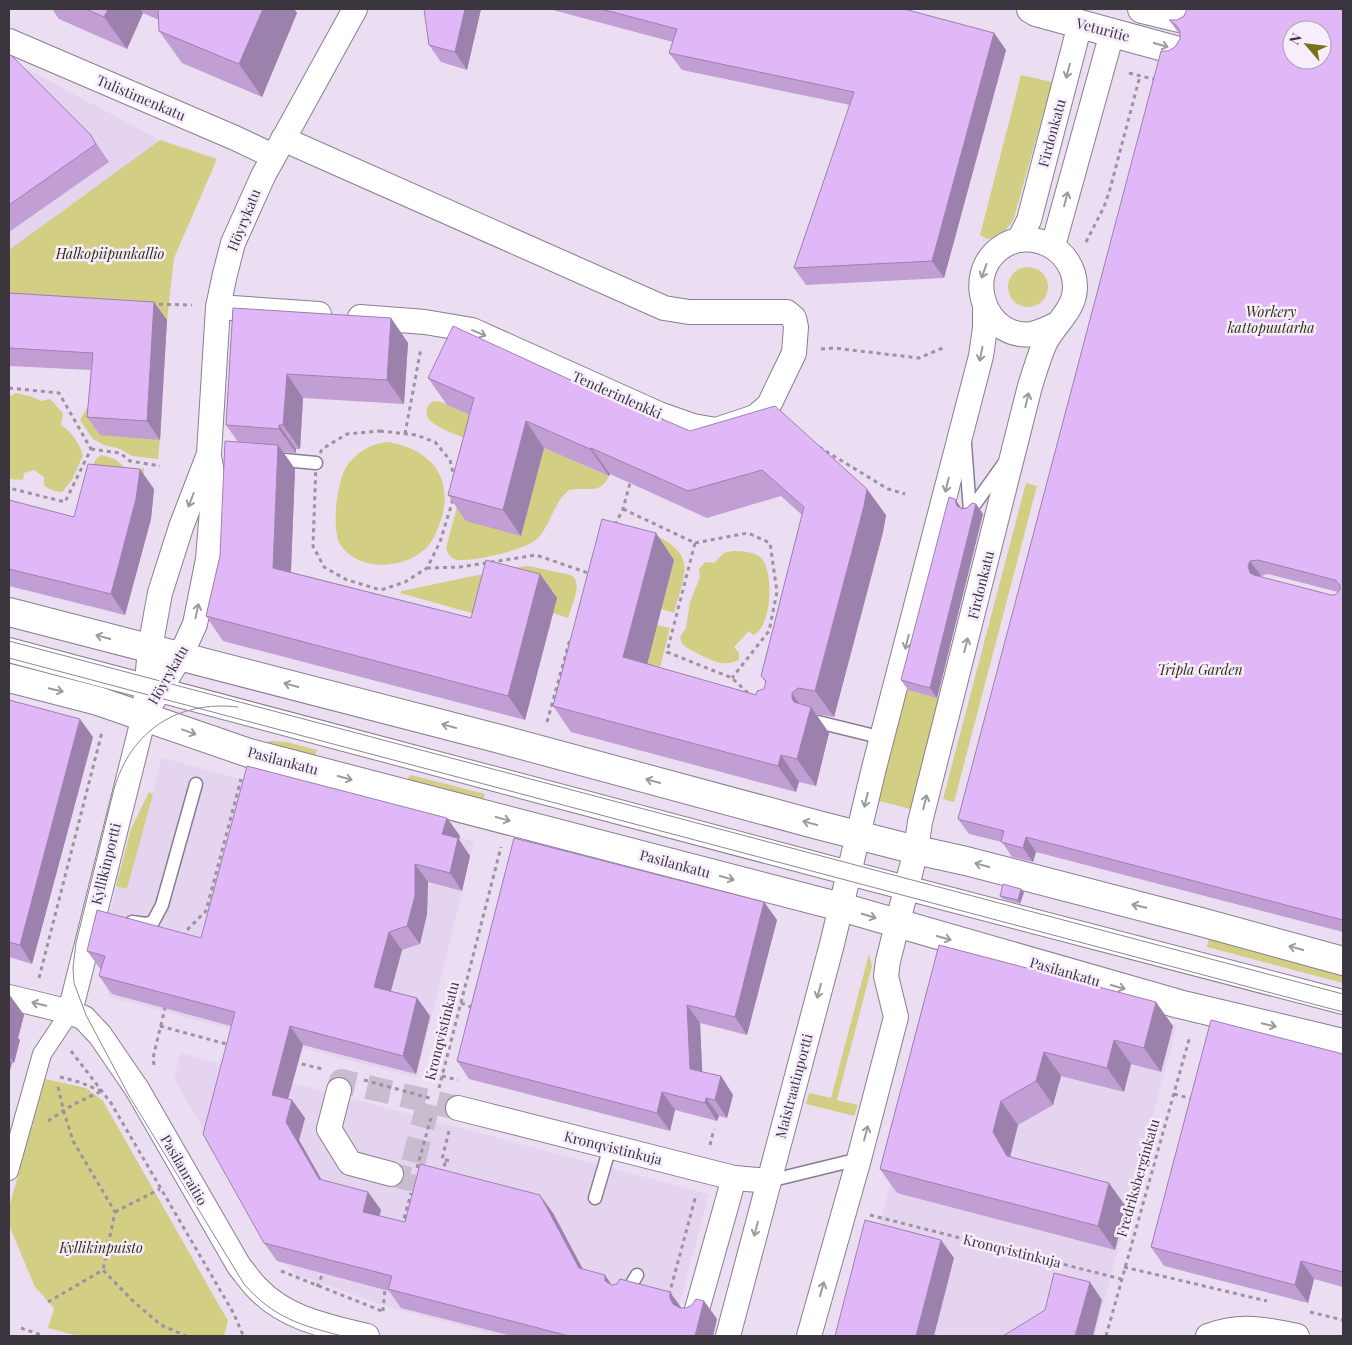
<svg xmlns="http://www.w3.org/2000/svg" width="1352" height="1345" font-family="'Playfair Display',serif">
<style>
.built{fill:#e5d4ef}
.green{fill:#d2ce83}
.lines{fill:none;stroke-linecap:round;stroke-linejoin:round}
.minor-tunnel{stroke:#c8bcce;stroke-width:24;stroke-dasharray:24 12;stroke-linecap:butt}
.service-casing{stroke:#897e90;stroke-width:15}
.pedestrian-casing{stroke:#897e90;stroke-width:20}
.minor-casing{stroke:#897e90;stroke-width:26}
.tertiary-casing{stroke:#897e90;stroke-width:30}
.primary-casing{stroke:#897e90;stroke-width:30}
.path{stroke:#9c92a1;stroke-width:3;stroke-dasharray:4 4;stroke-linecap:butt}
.service{stroke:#fff;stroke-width:12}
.pedestrian{stroke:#fff;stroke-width:18}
.minor{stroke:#fff;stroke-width:24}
.tertiary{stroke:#fff;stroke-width:28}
.primary{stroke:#fff;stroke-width:28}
.tram{stroke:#8e8592;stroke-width:1}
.wall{fill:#c19ed4;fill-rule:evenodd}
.shaded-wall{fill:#9d81ad}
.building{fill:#e0b8f7;stroke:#9d81ad;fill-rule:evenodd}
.oneway{stroke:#9d9a9e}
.labels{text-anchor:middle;stroke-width:5;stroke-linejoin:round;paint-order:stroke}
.street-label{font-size:14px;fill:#3b363e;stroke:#f7edfd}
.park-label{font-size:14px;font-style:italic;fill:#302d0c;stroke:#f7edfd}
</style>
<rect width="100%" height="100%" fill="#ebdef2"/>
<g class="built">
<polygon points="9,62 27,69 160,140 9,250"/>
<polygon points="162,758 474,841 417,1078 109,997 100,970 116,886 127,889"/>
<polygon points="949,964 1177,1025 1095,1336 850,1336"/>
<polygon points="180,1053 709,1194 671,1336 500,1336 395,1309 295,1274 276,1253 174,1079"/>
</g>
<g class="green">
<path d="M1021 75 1052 82 1014 218C1009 229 1000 237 987 239L980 235Z"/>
<polygon points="160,140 217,159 174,258 167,320 9,310 9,250"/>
<circle cx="1028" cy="287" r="20"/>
<path d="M16 393 30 396 41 401 50 399 63 413 61 425C73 433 78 442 83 455L72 480 62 492 54 491 44 486V477L34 470 24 473 23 480 9 479V397Z"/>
<polygon points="96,400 160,439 158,459 132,456 120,449 104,445 93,439 80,420 88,406"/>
<path d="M434 401 441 402 474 417 464 438C454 433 422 424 427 410 428 405 430 403 434 401Z"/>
<path d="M388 442C441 451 458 490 434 537 418 569 360 576 340 544 331 529 337 476 349 463 360 450 371 444 388 442Z"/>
<path d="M544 448 609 476C600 496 586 486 569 490 553 503 551 525 537 539 525 550 475 561 459 560 455 560 452 558 449 555L446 548 456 511 459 491 521 536Z"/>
<polygon points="101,455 115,459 123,466 122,475 130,477 144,467 143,488 83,485 96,459"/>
<polygon points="1026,483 1037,486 954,802 943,799"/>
<path d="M653 534C698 556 685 572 674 613L661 609 674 560 595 585Z"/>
<path d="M732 551C742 551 755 551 762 559 774 573 772 628 753 635L749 631 734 647 739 653V659C725 671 701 655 687 648L682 644 680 637 686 628 690 602 700 577 699 569 705 562 714 563 724 553Z"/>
<path d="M528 566 571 575C584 583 571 606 568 618L553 613 556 598 497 570Z"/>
<polygon points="483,574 475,614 400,593 402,591"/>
<polygon points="657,625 670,628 660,667 655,665 649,691 640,689"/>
<polygon points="900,688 942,699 914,810 872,799"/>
<polygon points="271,741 287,742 317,750 314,760 266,746 267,742"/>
<polygon points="411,775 485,794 482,804 407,781 409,776"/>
<polygon points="149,792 153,794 127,889 116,886 131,829"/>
<polygon points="1209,937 1343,972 1343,983 1207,947"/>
<polygon points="869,954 872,966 837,1100 858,1105 854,1116 806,1104 809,1093 831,1098"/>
<polygon points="45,1079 86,1088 103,1101 228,1321 224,1336 78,1336 48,1328 54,1308 35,1287 9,1225 9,1208"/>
</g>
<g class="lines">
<g class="minor-tunnel">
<polyline points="339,1090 341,1081 458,1108"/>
<polyline points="391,1174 409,1179 429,1101"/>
</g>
<g class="service-casing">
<g id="service">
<polyline points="965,444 970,511"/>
<polyline points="274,459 316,463"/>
<polyline points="970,511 1005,462"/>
<polyline points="818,722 883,738"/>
<polyline points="132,922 146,924 153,922 162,905 196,784"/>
<polyline points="769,1181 859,1159"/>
<polyline points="595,1198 610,1147"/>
<polyline points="625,1295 637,1275"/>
</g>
</g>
<g class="pedestrian-casing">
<polyline id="pedestrian" points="9,1171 42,1054 70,1012"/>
</g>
<g class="minor-casing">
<g id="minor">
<polyline points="9,41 235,138 273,156"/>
<polyline points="283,139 664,308 689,312 787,312 794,318 796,327 794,353 769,405 755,417 716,430 693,426 659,414 472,330 425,322 360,317"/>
<polyline points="1019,240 1029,220 1080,24"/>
<polyline points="1053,246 1112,33"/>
<polyline points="218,307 319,314"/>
<polyline points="9,650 849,873 1343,1002"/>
<polyline points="152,702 180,657 195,624 208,559 214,485 209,456"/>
<path d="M9 997 70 1012 84 1018 100 1035 137 1089 239 1266C245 1273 250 1281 257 1288 286 1319 327 1326 367 1336"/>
<polyline points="70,1012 144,716 150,648 160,593 181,527 209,454 218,307 225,274 233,243 263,176 355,9"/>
<polyline points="339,1090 329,1129 350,1163 391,1174"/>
<polyline points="458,1108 734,1178 769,1181"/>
<polyline points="696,1313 734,1178"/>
<polyline points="728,1336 832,944 874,768 981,356 985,328 985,306"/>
<path d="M809 1336 859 1159 896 1017 886 976 888 961 916 850 920 822 1030 386C1035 371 1039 356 1045 343 1055 323 1075 310 1075 287 1075 249 1030 225 999 249 963 277 986 340 1032 334 1041 332 1049 328 1057 324"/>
<path d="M1208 1336C1240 1324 1264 1329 1297 1336"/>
</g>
</g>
<g class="tertiary-casing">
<g id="tertiary">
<polyline points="9,612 496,738 818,825 916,850 966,861 1201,922 1343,961"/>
<polyline points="9,678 98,701 249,753 841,907 1179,1004 1343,1043"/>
</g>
</g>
<g class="primary-casing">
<g id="primary">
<polyline points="1031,9 1036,12 1175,50"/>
<polyline points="1142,9 1183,19"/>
</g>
</g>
<g class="path">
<polyline points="1129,73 1157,80"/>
<polyline points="1086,242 1104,207 1110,189 1140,76"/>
<polyline points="151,304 192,305"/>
<polyline points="821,349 834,348 919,358 945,347"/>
<polyline points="9,388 59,393 91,449 65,502 9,488"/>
<polygon points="380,431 416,435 435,442 450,460 454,477 452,503 440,542 427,568 405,582 381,590 347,580 324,567 313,546 316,463 322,449 347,434"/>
<polyline points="405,434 421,348"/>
<polyline points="819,447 888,489 905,494"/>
<polyline points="91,449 120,453 130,461 160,466"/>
<polyline points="623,509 695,543 667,652 732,678 749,694"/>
<polyline points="615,525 623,509 631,479"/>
<polyline points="695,543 748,533 770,543 777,592 769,631 732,678"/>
<polyline points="427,568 460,567 536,555 591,574"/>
<polyline points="547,722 570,639"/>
<polyline points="184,937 186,931 206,911 241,779"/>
<polyline points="39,978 102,732"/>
<polyline points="461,1003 474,1008"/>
<polyline points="160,1026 230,1045"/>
<polyline points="71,1051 111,1103 234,1314 242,1333 246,1336"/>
<polyline points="294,1062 322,1069"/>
<polyline points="154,1065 153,1058 165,1008"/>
<polyline points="442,1076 458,1080"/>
<polyline points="60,1077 79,1082 101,1091"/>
<polyline points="364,1080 433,1099"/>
<polyline points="58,1087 64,1112 73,1141 115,1212 103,1270"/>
<polyline points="439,1088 501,847"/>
<polyline points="1174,1094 1192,1099"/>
<polyline points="48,1121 74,1104 102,1091"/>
<polyline points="449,1131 442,1159 450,1161"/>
<polyline points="710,1145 714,1129"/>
<polyline points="417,1168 432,1114"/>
<polyline points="442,1174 446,1160"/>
<polyline points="115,1212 160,1189"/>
<polyline points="870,1215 1121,1279"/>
<polyline points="402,1226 411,1193"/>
<polyline points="1124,1267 1267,1301"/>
<polyline points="281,1271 382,1311"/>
<polyline points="317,1287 323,1273"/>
<polyline points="669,1295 696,1195"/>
<polyline points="48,1302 103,1270 132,1300 161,1325 186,1336"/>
<polyline points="383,1311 385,1289"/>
<polyline points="1310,1312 1343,1320"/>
<polyline points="21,1328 44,1336"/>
<polyline points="1106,1336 1190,1036"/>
</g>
<use href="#service" class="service"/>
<use href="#pedestrian" class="pedestrian"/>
<use href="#minor" class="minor"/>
<use href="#tertiary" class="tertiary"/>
<use href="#primary" class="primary"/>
<g class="tram">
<polyline points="9,641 1343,994"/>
<polyline points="9,658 1343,1012"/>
<path d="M238 707C177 700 131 731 114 789L76 943 73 968 74 983 86 1015 128 1094 244 1284C274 1318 300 1325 342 1336"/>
</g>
</g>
<g class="wall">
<polygon points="52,9 294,9 297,13 262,97 182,63 159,31 159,20 143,13 127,49 59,19"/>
<polygon points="424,9 481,9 467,70 441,62 429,45"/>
<polygon points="549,9 904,9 994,33 1006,50 944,278 806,285 794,268 850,105 682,70 669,53 673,42"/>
<path d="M1343 9V932L1036 852 1033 862 1012 857 1002 842 969 834 958 819 1168 51 1175 47 1180 39V35L1169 20H1177L1184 16ZM1268 574 1338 592 1335 595H1331L1260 577 1261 576Z"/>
<polygon points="9,55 90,134 109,162 9,232"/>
<polygon points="9,293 167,320 160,440 100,435 87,417 91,370 9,366"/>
<polygon points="233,308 391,318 408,343 404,404 303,398 300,449 296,449 296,453 283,452 295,469 291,572 471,618 540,574 557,598 525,720 223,641 206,616 220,556 238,442 226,425"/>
<polygon points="428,378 647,415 886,515 883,532 834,717 816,714 829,733 816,786 799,782 796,792 571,732 553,706 674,560 647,664 756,695 764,689 766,683 761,676 802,515 781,496 707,518 610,474 609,476 544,448 521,536 466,521 448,495 470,415 447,405"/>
<polygon points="154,489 151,519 125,615 9,586 9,500 74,517"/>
<polygon points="976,504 983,514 937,698 908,690 901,680 962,509"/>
<polygon points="9,700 93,737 32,964 9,957"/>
<polygon points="447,818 460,836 459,839 470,856 462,891 428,882 427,914 420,944 402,950 391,991 417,998 430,1016 416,1074 303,1045 288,1099 292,1100 305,1118 299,1140 322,1180 368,1192 381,1210 379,1216 405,1222 553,1213 582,1269 612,1285 681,1308 686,1308 704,1301 717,1319 713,1336 512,1336 401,1308 389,1291 277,1261 264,1243 231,1026 112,994 99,976 101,970 87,951 201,938"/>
<polygon points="1021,889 1024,892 1020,904 1003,899 1000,896"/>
<polygon points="764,902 777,920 747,1035 700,1023 702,1072 721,1076 733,1095 727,1118 719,1116 717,1121 675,1110 670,1131 469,1079 457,1061"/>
<polygon points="939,945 1173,1026 1161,1072 1131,1064 1124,1092 1061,1076 1053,1105 1018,1125 1010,1157 1109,1183 1126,1207 1115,1250 897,1193 880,1169"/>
<polygon points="9,996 11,997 24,1015 18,1038 20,1040 14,1063 12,1063 9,1074"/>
<polygon points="1343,1054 1343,1287 1314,1279 1308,1303 1164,1266 1151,1247"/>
</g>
<g class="shaded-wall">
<polygon points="108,9 140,9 143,13 127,49 104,17"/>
<polygon points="263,9 294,9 297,13 262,97 239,64"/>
<polygon points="465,9 481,9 467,70 455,52"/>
<polygon points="994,33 1006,50 944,278 932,261"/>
<polygon points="154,302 167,320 160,440 147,421"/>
<polygon points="391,318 408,343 404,404 387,380"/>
<polygon points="287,374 303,398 300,449 283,425"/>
<polygon points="526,421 544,448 521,536 503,510"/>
<polygon points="279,425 296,449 296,453 279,429"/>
<polygon points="278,445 295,469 290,592 273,568"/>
<polygon points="591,448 610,474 609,476 590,449"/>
<polygon points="140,469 154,489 151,519 125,615 111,594"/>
<polygon points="867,489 886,515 883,532 834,717 815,691"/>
<polygon points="955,499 962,509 957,506"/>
<polygon points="976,504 983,514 937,698 930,688"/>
<polygon points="656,533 674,560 642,684 623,657"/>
<polygon points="1250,561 1261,576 1258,580 1250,573 1248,566"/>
<polygon points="540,574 557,598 525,720 508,696"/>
<polygon points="792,693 808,717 811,707 829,733 816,786 797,759"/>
<polygon points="80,719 93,737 32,964 20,945"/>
<polygon points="781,755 799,782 796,792 778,766"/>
<polygon points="447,818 460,836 459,840 470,856 462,891 450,873 442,834"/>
<polygon points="1026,837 1036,852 1033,862 1023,848"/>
<polygon points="415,864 428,882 427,914 420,944 407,926"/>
<polygon points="1021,889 1024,892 1020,904 1018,900"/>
<polygon points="764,902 777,920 747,1035 735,1017"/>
<polygon points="389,932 402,950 387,1005 374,987"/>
<polygon points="11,997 24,1015 18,1038 20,1040 14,1063 9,1056 9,1008"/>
<polygon points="417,998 430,1016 416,1074 403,1056"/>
<polygon points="1156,1002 1173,1026 1161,1072 1144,1048"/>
<polygon points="687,1005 700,1023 703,1087 690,1069"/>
<polygon points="290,1026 303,1045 284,1113 272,1095"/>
<polygon points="1114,1040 1131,1064 1124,1092 1107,1068"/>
<polygon points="1044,1052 1061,1076 1053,1105 1036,1081"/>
<polygon points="9,1059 12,1063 9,1074"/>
<polygon points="721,1076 733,1095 727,1118 715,1100"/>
<polygon points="662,1092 675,1110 670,1131 657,1113"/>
<polygon points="706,1098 719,1116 717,1121 705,1103"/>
<polygon points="292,1100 305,1118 299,1140 331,1197 319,1179 286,1122"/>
<polygon points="1001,1101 1018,1125 1010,1157 1007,1156 993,1132"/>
<polygon points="1109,1183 1126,1207 1115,1250 1098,1226"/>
<polygon points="368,1192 381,1210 376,1230 363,1212"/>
<polygon points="540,1195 553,1213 592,1286 579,1268"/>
<polygon points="941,1240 954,1258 934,1336 916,1336"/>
<polygon points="1301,1261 1314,1279 1308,1303 1295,1285"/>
<polygon points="605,1275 617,1293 605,1281"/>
<polygon points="1090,1282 1102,1300 1093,1336 1075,1336"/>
<polygon points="670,1292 683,1310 673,1304 670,1298"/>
<polygon points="704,1301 717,1319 713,1336 695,1336"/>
</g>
<g class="building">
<polygon points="86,9 108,9 104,17"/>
<polygon points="158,9 263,9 239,64 159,31"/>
<polygon points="424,9 465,9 455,52 429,45"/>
<polygon points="601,9 904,9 994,33 932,261 794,268 854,92 669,53 677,29"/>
<path d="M1187 9H1343V920L1026 837 1023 848 1001 842 1004 831 958 819 1161 51H1168L1175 47 1180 39V31L1176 25 1169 20H1177L1184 16ZM1292 30H1322V60H1292ZM1258 560 1335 580 1340 585V590L1335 595H1331L1254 575 1250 573 1248 566 1250 561Z"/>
<polygon points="9,55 12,56 90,134 96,144 9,205"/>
<polygon points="9,293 154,302 147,421 87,417 93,353 9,348"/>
<polygon points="233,308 391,318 387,380 287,374 283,425 279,425 279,429 226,425"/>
<polygon points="453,326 647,415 648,413 690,431 775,406 867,489 864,506 815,691 798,688 792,693 792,698 794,702 811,707 797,759 781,755 778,766 553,706 602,519 656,533 623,657 756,695 757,691 764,689 766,681 761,676 804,507 762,470 688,491 591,448 590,449 526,421 503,510 448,495 474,398 428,378"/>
<polygon points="225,441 278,445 273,568 471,618 486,560 540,574 508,696 206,616 220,556"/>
<polygon points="88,464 140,469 136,499 111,594 9,569 9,500 74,517"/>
<polygon points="949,497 955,499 957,506 962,509 967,508 972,503 976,504 930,688 901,680"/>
<polygon points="9,700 80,719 20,945 9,942"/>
<polygon points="247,766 447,818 442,834 458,838 450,873 415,864 415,896 407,926 389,932 374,987 417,998 403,1056 290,1026 272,1095 292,1100 286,1122 319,1179 368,1192 363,1212 405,1222 420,1164 540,1195 579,1268 605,1275 605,1281 612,1285 617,1284 620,1279 670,1292 670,1298 673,1304 680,1308 686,1308 692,1305 696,1299 704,1301 695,1336 569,1336 388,1289 392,1276 264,1243 203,1134 235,1012 99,976 105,956 87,951 97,910 201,938"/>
<polygon points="514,838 764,902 735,1017 687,1005 690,1069 721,1076 715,1100 706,1098 705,1103 662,1092 657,1113 457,1061"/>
<polygon points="1003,884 1021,889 1018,900 1000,896"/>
<polygon points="939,945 1156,1002 1144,1048 1114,1040 1107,1068 1044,1052 1036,1081 1001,1101 993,1132 1007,1156 1109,1183 1098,1226 880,1169"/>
<polygon points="9,996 11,997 9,1008"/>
<polygon points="1211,1020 1343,1054 1343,1272 1301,1261 1295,1285 1151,1247"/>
<polygon points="865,1220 941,1240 916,1336 835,1336"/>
<polygon points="1054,1273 1090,1282 1075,1336 1003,1336 1045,1310"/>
</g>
<defs><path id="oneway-shaft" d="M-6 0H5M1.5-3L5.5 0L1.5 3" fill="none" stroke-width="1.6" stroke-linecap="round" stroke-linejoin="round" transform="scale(1.25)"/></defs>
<g class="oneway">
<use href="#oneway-shaft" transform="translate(1161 45) rotate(16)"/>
<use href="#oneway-shaft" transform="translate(1068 71) rotate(105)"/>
<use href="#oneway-shaft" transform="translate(1066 199) rotate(-75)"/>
<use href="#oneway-shaft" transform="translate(984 271) rotate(110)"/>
<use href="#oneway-shaft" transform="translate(479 333) rotate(23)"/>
<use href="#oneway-shaft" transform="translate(981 354) rotate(101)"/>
<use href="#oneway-shaft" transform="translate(1027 400) rotate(-77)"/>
<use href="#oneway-shaft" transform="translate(947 485) rotate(104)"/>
<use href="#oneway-shaft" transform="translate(191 500) rotate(111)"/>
<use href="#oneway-shaft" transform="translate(197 611) rotate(-78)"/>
<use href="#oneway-shaft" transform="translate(103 637) rotate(-165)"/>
<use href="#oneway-shaft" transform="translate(907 642) rotate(104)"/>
<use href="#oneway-shaft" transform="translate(966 645) rotate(-76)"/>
<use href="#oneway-shaft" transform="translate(291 685) rotate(-165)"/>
<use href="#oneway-shaft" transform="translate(56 690) rotate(14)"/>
<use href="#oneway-shaft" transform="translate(449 726) rotate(-165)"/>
<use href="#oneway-shaft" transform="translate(189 732) rotate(20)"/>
<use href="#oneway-shaft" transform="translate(345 778) rotate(15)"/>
<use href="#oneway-shaft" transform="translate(653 781) rotate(-165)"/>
<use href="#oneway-shaft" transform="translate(866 800) rotate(104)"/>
<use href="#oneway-shaft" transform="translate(925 802) rotate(-76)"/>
<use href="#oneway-shaft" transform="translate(503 819) rotate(15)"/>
<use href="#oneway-shaft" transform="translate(810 823) rotate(-165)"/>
<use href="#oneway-shaft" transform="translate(982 865) rotate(-165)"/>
<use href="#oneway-shaft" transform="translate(727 878) rotate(15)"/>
<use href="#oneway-shaft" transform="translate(1139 906) rotate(-166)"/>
<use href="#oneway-shaft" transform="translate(869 916) rotate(17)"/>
<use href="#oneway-shaft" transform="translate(944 938) rotate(16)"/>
<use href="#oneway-shaft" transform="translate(1296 948) rotate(-165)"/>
<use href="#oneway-shaft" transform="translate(1118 987) rotate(16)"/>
<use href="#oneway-shaft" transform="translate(819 991) rotate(105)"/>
<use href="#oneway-shaft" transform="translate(39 1004) rotate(-167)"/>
<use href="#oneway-shaft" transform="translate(1269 1025) rotate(13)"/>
<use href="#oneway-shaft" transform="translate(866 1133) rotate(-75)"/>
<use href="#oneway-shaft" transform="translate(756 1229) rotate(105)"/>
<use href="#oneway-shaft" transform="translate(822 1289) rotate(-74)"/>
</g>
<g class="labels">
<g class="street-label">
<text transform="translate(1103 30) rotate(15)" y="5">Veturitie</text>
<text transform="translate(141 98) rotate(23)" y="5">Tulistimenkatu</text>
<text transform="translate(1052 133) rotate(-75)" y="5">Firdonkatu</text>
<text transform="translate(244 220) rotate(-68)" y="5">Höyrykatu</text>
<text transform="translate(617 395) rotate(24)" y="5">Tenderinlenkki</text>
<text transform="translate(981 585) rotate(-76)" y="5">Firdonkatu</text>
<text transform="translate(168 675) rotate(-60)" y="5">Höyrykatu</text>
<text transform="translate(283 761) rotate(15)" y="5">Pasilankatu</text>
<text transform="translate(106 864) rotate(-76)" y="5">Kyllikinportti</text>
<text transform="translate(675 864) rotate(15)" y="5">Pasilankatu</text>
<text transform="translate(1065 972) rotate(16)" y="5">Pasilankatu</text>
<text transform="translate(442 1031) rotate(-76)" y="5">Kronqvistinkatu</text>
<text transform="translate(794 1086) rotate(-75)" y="5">Maistraatinportti</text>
<text transform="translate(613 1148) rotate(14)" y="5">Kronqvistinkuja</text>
<text transform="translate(184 1170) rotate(60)" y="5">Pasilanraitio</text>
<text transform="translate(1138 1178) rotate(-74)" y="5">Fredriksberginkatu</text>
<text transform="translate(1012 1251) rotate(14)" y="5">Kronqvistinkuja</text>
</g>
<g class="park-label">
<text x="110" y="259">Halkopiipunkallio</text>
<text x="1271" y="317">Workery<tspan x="1271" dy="16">kattopuutarha</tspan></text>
<text x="1200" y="675">Tripla Garden</text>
<text x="101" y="1253">Kyllikinpuisto</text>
</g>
</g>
<rect width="1352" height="1345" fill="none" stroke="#3b363e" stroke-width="20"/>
<g transform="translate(1307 45) rotate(298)"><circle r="24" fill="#f7edfd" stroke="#aca4b1"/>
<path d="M0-4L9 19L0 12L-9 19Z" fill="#7a7316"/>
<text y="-8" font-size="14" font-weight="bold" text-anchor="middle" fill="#3b363e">N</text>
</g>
</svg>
